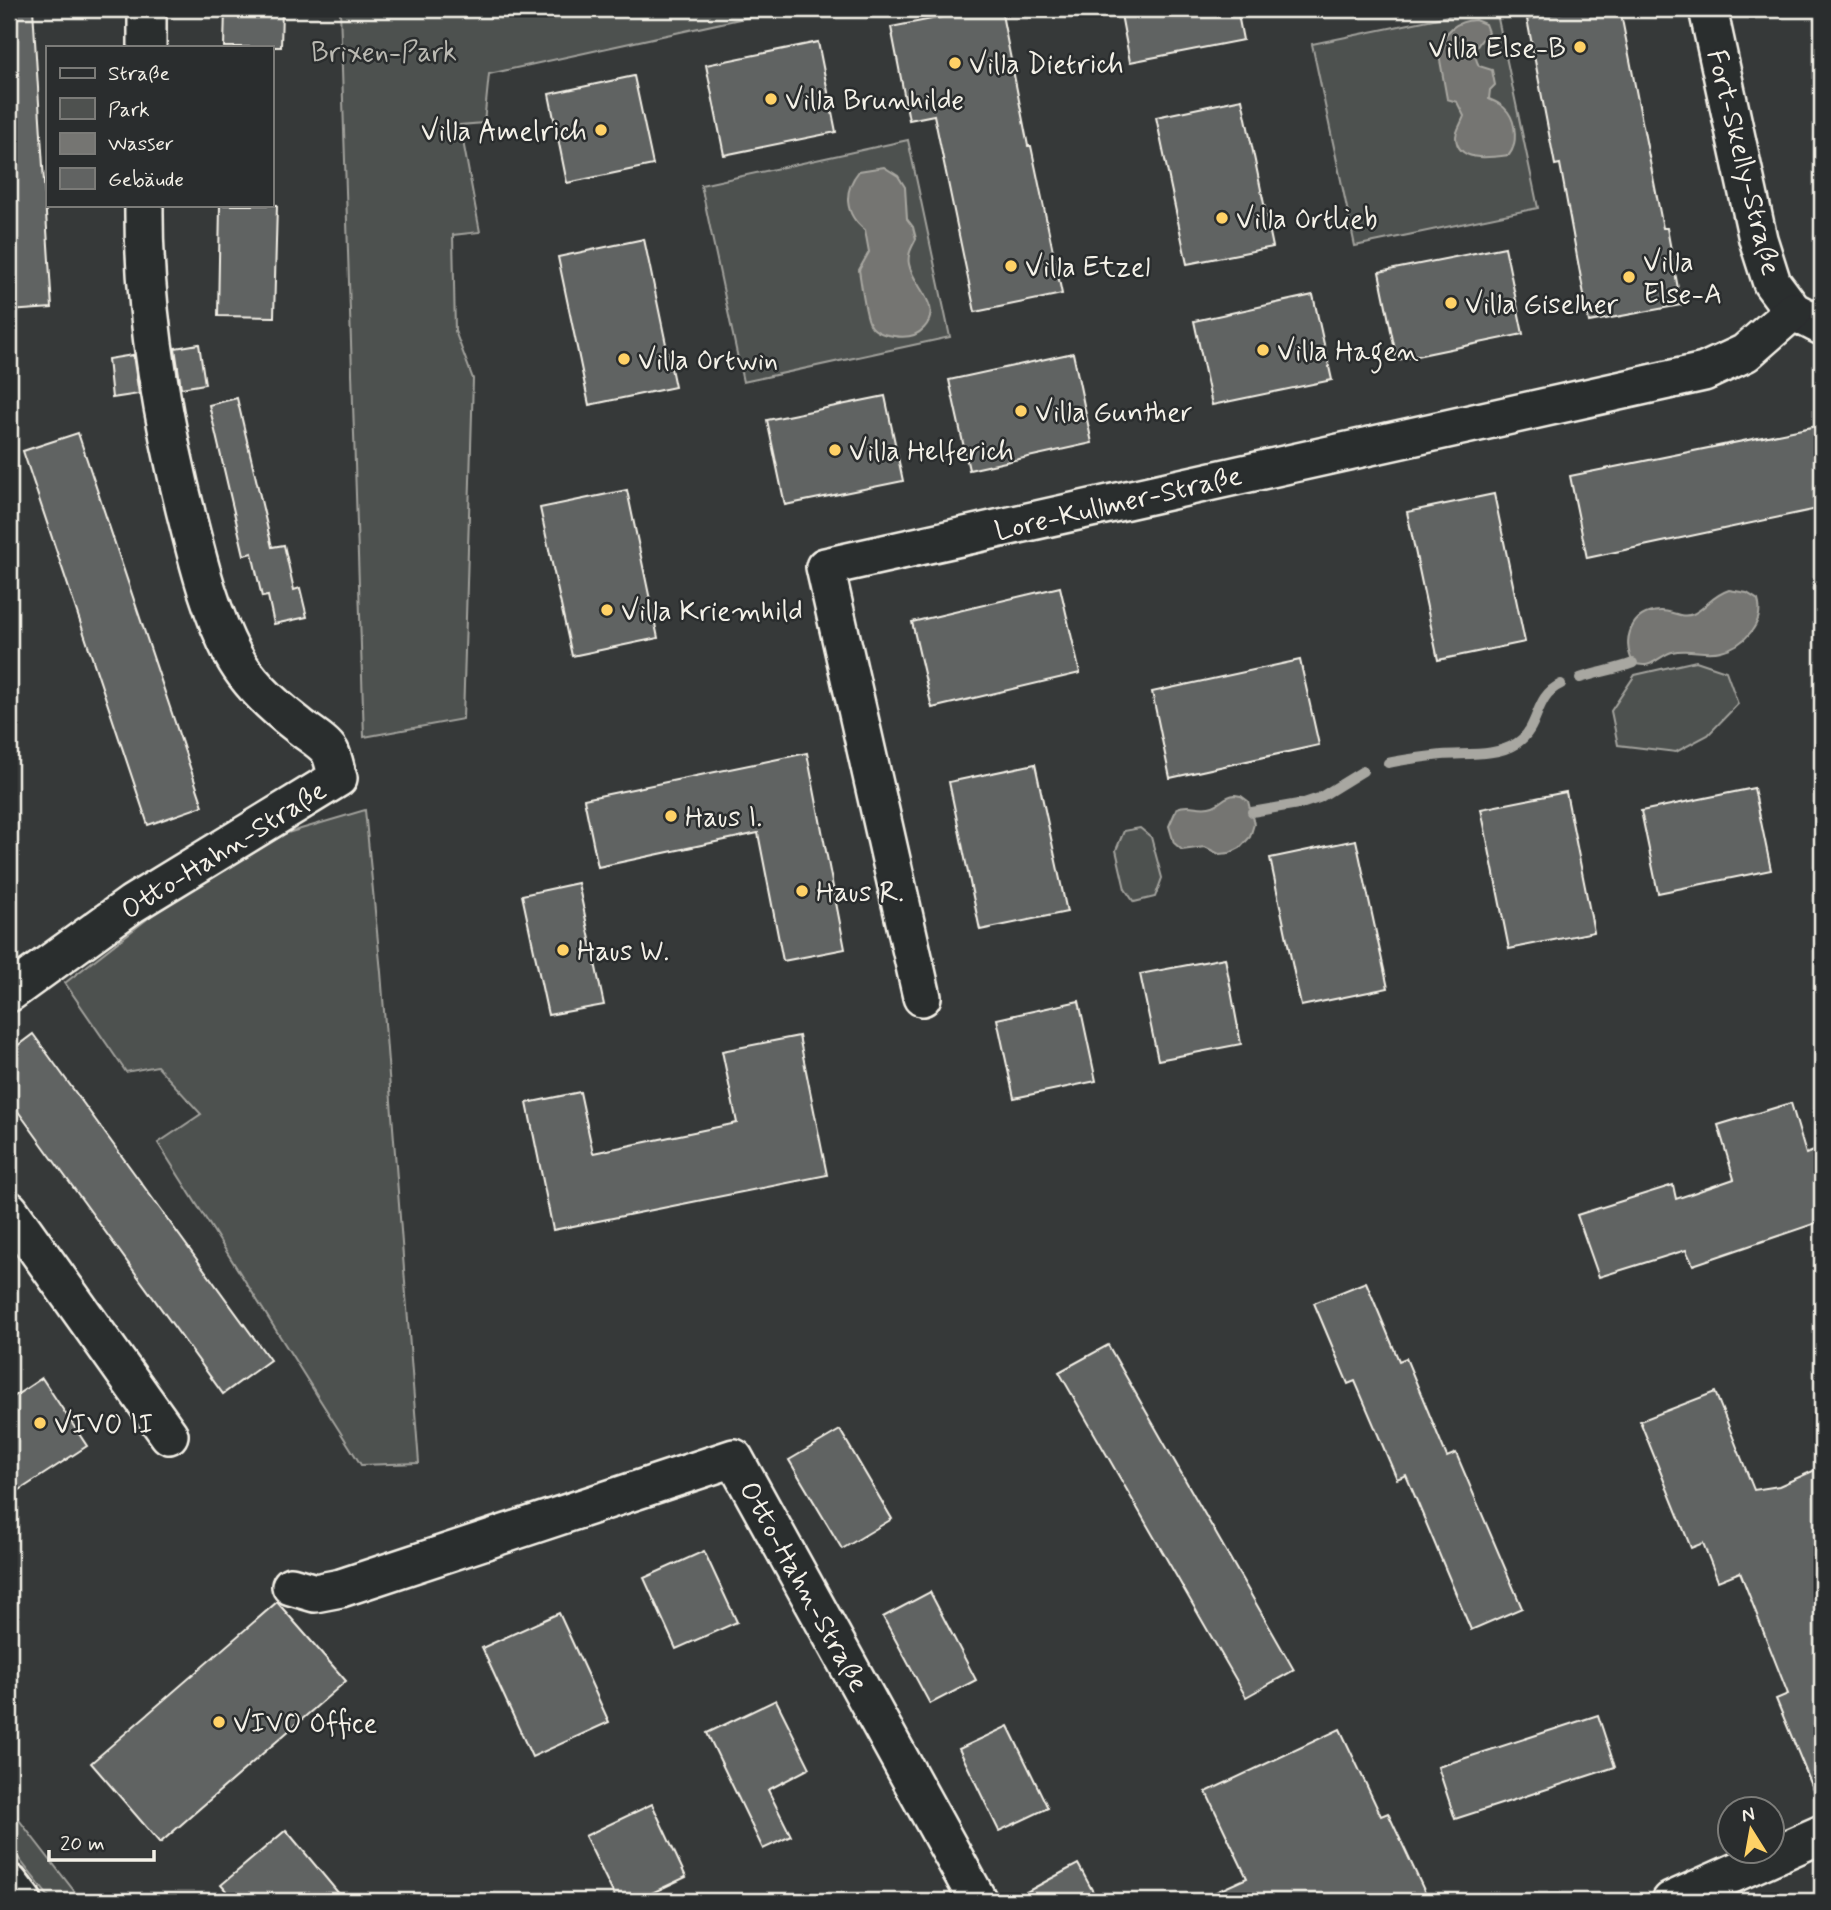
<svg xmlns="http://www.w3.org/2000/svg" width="1831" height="1910" font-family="Mynerve,sans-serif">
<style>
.green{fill:#4e514f;stroke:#a1a19c;stroke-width:2}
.water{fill:#757572;stroke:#a8a7a1;stroke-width:2}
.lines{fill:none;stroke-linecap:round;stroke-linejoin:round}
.stream{stroke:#a8a7a1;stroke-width:10}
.building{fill:#616362;stroke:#f4f1e8;stroke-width:2}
.street-casing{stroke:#f4f1e8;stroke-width:42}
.secondary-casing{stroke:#f4f1e8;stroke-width:44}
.street{stroke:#2a2d2e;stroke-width:37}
.secondary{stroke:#2a2d2e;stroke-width:38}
.poi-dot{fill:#ffd166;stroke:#2a2d2e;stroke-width:2.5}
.labels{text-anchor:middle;stroke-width:5;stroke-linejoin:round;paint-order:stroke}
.poi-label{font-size:28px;fill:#f4f1e8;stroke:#2a2d2e;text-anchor:start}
.park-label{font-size:28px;fill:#bab9b2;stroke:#2a2d2e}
.street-label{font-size:28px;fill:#f4f1e8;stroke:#2a2d2e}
</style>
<rect width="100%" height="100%" fill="#363939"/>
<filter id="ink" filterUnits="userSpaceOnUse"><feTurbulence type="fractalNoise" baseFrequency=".0143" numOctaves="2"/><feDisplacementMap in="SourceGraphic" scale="14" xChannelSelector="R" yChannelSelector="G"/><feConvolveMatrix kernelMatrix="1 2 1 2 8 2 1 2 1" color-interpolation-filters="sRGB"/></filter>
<g filter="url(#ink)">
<g class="green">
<polygon points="340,9 785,9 489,74 484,123 460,125 480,232 453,235 455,331 473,379 463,719 364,737"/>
<polygon points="1482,9 1496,9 1538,208 1355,246 1312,44"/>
<polygon points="908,140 950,337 743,382 701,185"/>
<polygon points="1696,661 1726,671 1738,704 1708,735 1676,752 1618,745 1611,711 1635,675"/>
<polygon points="365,810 381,972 419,1463 361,1465 158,1143 201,1114 157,1066 126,1072 65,983 160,909 284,834"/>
<polygon points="1140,828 1151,837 1162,878 1155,897 1134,902 1125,889 1116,850 1124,831"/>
<polygon points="9,1807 82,1901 83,1901 52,1901 9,1846"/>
</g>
<g class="water">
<path d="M1475 20 1485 24 1488 32C1478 46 1470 48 1479 66L1492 70 1495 85 1490 90 1489 99C1496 102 1503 105 1508 112 1516 123 1518 144 1509 155 1493 157 1457 164 1456 137 1456 131 1462 122 1464 116L1457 102 1447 99 1438 49C1446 31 1455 21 1475 20Z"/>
<path d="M884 167 898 176 905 187 907 219 913 227 916 239C912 247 907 255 909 264 913 287 944 306 924 328 916 337 905 338 894 336 885 335 874 332 870 324 865 315 861 282 859 270L869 252 865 230C844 214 843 191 859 171Z"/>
<path d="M1729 590 1747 593 1758 600C1765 623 1744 646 1721 651 1705 655 1689 648 1672 652 1656 657 1653 670 1633 663 1622 640 1630 612 1660 611 1671 610 1681 619 1693 614 1706 608 1711 596 1729 590Z"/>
<path d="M1235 795 1241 796 1248 801 1254 824 1250 837 1240 848 1230 853 1219 854 1205 847 1182 850 1174 843 1169 826 1177 808C1190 802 1200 811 1213 806 1222 803 1224 796 1235 795Z"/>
</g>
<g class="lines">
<g class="stream">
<path d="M1580 678C1598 672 1615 670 1633 663"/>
<path d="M1388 763C1406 759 1424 757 1442 755 1466 753 1496 757 1517 743 1541 727 1533 697 1561 684"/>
<polyline points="1252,812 1304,803 1319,798 1363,771"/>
</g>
</g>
<g class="building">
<polygon points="9,9 33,9 52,308 9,311"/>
<polygon points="225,9 282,9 281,47 224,47"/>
<polygon points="983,9 1001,9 1028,146 1031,146 1062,294 975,312 934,115 909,120 891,27"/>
<polygon points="1120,9 1237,9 1243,40 1130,62"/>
<polygon points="1579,9 1620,9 1663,228 1667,228 1681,305 1589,322 1560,164 1555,165 1527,19"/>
<polygon points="818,42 836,132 724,155 706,65"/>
<polygon points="634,76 653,165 567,183 549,94"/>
<polygon points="1242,99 1273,247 1187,264 1156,117"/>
<polygon points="220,205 277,205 274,317 218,316"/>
<polygon points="644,239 675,387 589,405 558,257"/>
<polygon points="1505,247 1523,334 1397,360 1379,272"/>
<polygon points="1313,295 1332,380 1212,405 1194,321"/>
<polygon points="199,344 205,384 181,388 175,348"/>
<polygon points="1073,353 1092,443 969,470 949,380"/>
<polygon points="133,355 139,394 112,398 108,359"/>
<polygon points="885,396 903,481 785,505 767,420"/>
<polygon points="237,398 272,547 284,545 294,590 300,588 307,617 274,624 268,596 262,597 252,553 244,555 209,405"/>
<polygon points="1822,425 1822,508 1587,558 1570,476"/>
<polygon points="78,433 203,806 148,825 23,451"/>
<polygon points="627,490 658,638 572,656 540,508"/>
<polygon points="1494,494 1525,642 1438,660 1407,512"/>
<polygon points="1060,587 1080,673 932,708 912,622"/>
<polygon points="1300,660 1319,745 1170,778 1152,692"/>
<polygon points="807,753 845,949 783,961 758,833 598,867 584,799"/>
<polygon points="1035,764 1067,912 980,930 949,782"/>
<polygon points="1754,788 1771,870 1658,893 1641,811"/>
<polygon points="1566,792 1594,932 1509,949 1481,809"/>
<polygon points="1356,840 1388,988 1301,1006 1270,858"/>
<polygon points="578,883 604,1005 548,1015 522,895"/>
<polygon points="1225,958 1241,1044 1158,1060 1140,974"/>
<polygon points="1079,1001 1096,1081 1014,1098 997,1019"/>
<polygon points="33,1034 270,1360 223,1394 9,1099 9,1052"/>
<polygon points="799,1036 827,1175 553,1230 527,1103 580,1092 593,1153 737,1123 722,1051"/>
<polygon points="1791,1103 1806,1154 1822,1148 1822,1221 1693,1265 1686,1250 1599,1277 1577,1215 1673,1185 1676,1199 1734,1179 1718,1125"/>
<polygon points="1366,1282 1399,1361 1406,1358 1447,1457 1456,1453 1522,1608 1471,1630 1406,1475 1397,1479 1355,1381 1348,1384 1314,1303"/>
<polygon points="1108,1345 1294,1670 1246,1697 1059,1372"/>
<polygon points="42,1378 87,1446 9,1497 9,1400"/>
<polygon points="1715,1392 1754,1490 1779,1486 1822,1467 1822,1810 1776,1699 1788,1694 1740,1572 1718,1581 1703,1543 1691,1548 1640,1421"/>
<polygon points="840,1430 892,1519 842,1549 789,1460"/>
<polygon points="704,1551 737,1622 676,1649 644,1578"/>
<polygon points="930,1592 976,1680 930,1704 883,1617"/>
<polygon points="277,1602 346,1681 160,1843 91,1763"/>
<polygon points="559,1613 609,1722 532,1757 482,1648"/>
<polygon points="776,1700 810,1768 768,1790 791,1836 763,1849 707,1733"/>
<polygon points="1598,1715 1615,1767 1455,1819 1438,1767"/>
<polygon points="1008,1726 1048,1808 999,1831 959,1749"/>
<polygon points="1340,1729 1381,1816 1388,1813 1429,1901 1196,1901 1247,1878 1206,1792"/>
<polygon points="652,1804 686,1877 635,1901 617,1901 585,1836"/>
<polygon points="286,1830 345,1901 235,1901 221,1885"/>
<polygon points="1078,1864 1098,1901 1010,1901 1065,1871"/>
</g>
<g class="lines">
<g class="street-casing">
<g id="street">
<polyline points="147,9 147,47"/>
<polyline points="1708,9 1758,239 1772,283 1793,311 1822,326"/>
<path d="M9 993 132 904 338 778C335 770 334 760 330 752 324 742 307 733 298 725 273 706 248 683 233 655 212 615 200 569 189 525 162 420 143 313 144 205"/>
<polyline points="922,997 825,567 1704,372 1745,353 1793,311"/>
<polyline points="9,1210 169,1435"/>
<polyline points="291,1586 315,1593 341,1588 734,1458 978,1901"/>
<polyline points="1671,1901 1822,1834"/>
</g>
</g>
<g class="secondary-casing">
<polyline id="secondary" points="9,1884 22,1901"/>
</g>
<use href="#street" class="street"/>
<use href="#secondary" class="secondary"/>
</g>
</g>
<g class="poi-dot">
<circle cx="1580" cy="47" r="7"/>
<circle cx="955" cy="63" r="7"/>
<circle cx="771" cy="99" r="7"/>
<circle cx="601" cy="130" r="7"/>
<circle cx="1222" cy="218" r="7"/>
<circle cx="1011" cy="266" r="7"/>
<circle cx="1629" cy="277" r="7"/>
<circle cx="1451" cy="303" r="7"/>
<circle cx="1263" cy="350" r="7"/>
<circle cx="624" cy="359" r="7"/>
<circle cx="1021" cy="411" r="7"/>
<circle cx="835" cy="450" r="7"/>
<circle cx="607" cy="610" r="7"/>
<circle cx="671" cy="816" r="7"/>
<circle cx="802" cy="891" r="7"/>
<circle cx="563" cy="950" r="7"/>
<circle cx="40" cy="1423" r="7"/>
<circle cx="219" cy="1722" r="7"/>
</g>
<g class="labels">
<g class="poi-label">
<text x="1566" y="57" text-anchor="end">Villa Else-B</text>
<text x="969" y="73">Villa Dietrich</text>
<text x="785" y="109">Villa Brunhilde</text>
<text x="587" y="140" text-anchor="end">Villa Amelrich</text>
<text x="1236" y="228">Villa Ortlieb</text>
<text x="1643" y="271">Villa<tspan x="1643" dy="32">Else-A</tspan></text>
<text x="1025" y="276">Villa Etzel</text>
<text x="1465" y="313">Villa Giselher</text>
<text x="1277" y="360">Villa Hagen</text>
<text x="638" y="369">Villa Ortwin</text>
<text x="1035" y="421">Villa Gunther</text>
<text x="849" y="460">Villa Helferich</text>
<text x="621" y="620">Villa Kriemhild</text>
<text x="685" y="826">Haus I.</text>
<text x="816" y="901">Haus R.</text>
<text x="577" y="960">Haus W.</text>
<text x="54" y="1433">VIVO II</text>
<text x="233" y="1732">VIVO Office</text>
</g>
<g class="park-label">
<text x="384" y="61">Brixen-Park</text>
</g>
<g class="street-label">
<text transform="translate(1745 162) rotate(76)" y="10">Fort-Skelly-Straße</text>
<text transform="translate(1118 502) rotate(-13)" y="10">Lore-Kullmer-Straße</text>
<text transform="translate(223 849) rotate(-32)" y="10">Otto-Hahn-Straße</text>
<text transform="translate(805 1586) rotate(61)" y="10">Otto-Hahn-Straße</text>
</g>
</g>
<rect width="1831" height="1910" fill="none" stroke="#2a2d2e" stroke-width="35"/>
<rect x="18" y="18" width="1796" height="1875" fill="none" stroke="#f4f1e8" stroke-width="2.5" filter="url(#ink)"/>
<rect x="46" y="46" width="228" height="161" fill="#2a2d2e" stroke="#7b7b78" stroke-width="2"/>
<rect x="60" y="68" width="35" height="10" fill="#2a2d2e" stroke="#7b7b78" stroke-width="2"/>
<text x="108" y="80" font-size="21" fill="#f4f1e8">Straße</text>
<rect x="60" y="98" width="35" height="21" fill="#4e514f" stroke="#7b7b78" stroke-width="2"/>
<text x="108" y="116" font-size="21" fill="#f4f1e8">Park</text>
<rect x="60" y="133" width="35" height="21" fill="#757572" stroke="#7b7b78" stroke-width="2"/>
<text x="108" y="150" font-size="21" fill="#f4f1e8">Wasser</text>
<rect x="60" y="168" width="35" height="21" fill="#616362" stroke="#7b7b78" stroke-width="2"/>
<text x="108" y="186" font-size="21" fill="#f4f1e8">Gebäude</text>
<g transform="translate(1751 1830) rotate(349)"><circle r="33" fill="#2a2d2e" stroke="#7b7b78" stroke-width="2"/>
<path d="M0-5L12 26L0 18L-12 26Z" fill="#ffd166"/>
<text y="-10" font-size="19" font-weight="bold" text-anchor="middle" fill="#f4f1e8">N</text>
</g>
<path d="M49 1850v10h105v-10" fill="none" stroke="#f4f1e8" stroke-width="3.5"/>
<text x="60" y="1850" font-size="21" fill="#f4f1e8" stroke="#2a2d2e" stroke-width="5" paint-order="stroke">20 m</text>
</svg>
